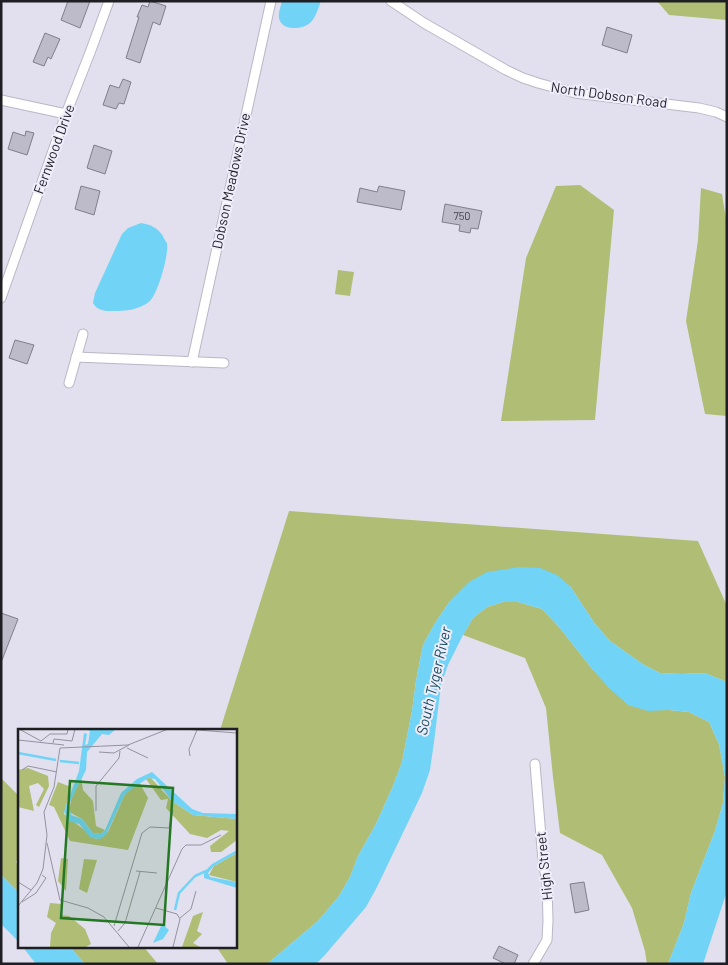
<svg xmlns="http://www.w3.org/2000/svg" width="728" height="965" font-family="Barlow,sans-serif">
<style>
.green{fill:#afbd75}
.water{fill:#71d3f5}
.building{fill:#bdbbca;stroke:#807e8c}
.lines{fill:none;stroke-linecap:round;stroke-linejoin:round}
.street-casing{stroke:#b9b7c6;stroke-width:11}
.street{stroke:#fff;stroke-width:9}
.labels{text-anchor:middle;stroke-width:4;stroke-linejoin:round;paint-order:stroke}
.number-label{font-size:11px;fill:#46454d}
.street-label{font-size:14px;fill:#1f1e23;stroke:#efedfc}
.water-label{font-size:15px;font-style:italic;fill:#124c5d;stroke:#efedfc}
.inset-river{fill:none;stroke:#71d3f5;stroke-width:2.5}
.inset-road{fill:none;stroke:#94929d;stroke-width:1}
.view{fill:#257823;fill-opacity:0.15;stroke:#257823;stroke-width:2.5}
.inset-edge{fill:none;stroke:#1f1e23;stroke-width:2.5}
</style>
<rect width="100%" height="100%" fill="#e2e0ef"/>
<g class="green">
<polygon points="657,1 727,1 727,20 669,15"/>
<polygon points="580,185 614,210 595,420 501,421 526,258 556,186"/>
<polygon points="701,188 722,194 727,225 727,416 705,414 686,321 698,240"/>
<polygon points="338,270 354,272 350,296 335,294"/>
<polygon points="289,511 698,541 727,606 727,682 705,673 682,674 660,673 644,665 610,641 595,624 570,586 450,601 435,623 423,645 416,681 412,711 402,762 393,786 376,824 358,856 350,877 339,896 318,921 267,964 228,964 216,946 235,946 235,730 220,730"/>
<polygon points="503,602 518,602 542,609 559,627 593,670 669,710 689,712 709,722 719,744 725,777 723,803 715,831 691,893 684,923 668,964 647,964 645,951 632,908 602,855 560,833 553,777 546,708 525,658 463,635 473,618 487,607"/>
<polygon points="1,778 19,796 19,856 16,862 19,866 19,893 1,875"/>
<polygon points="69,946 143,946 158,964 85,964"/>
</g>
<g class="water">
<path d="M282 1H321C318 9 316 17 310 23 302 30 281 31 279 18 278 13 281 6 282 1Z"/>
<path d="M141 223C151 225 157 227 163 236 163 237 166 242 167 243 169 255 158 293 150 301 140 310 125 311 113 311 104 311 98 311 93 303L95 293 122 234 128 228Z"/>
<polygon points="520,567 540,568 557,575 570,586 595,624 610,641 644,665 660,673 682,674 705,673 727,682 727,891 703,964 668,964 684,923 691,893 715,831 723,803 725,777 719,744 709,722 689,712 669,710 648,711 628,705 610,689 593,670 559,627 542,609 518,602 503,602 487,607 473,618 463,635 448,665 441,685 434,742 430,770 422,793 377,887 366,907 324,956 316,964 267,964 318,921 339,896 350,877 358,856 376,824 393,786 402,762 412,711 416,681 423,645 435,623 450,601 469,582 487,572"/>
<polygon points="1,875 19,893 19,942 1,924"/>
<polygon points="22,946 69,946 85,964 36,964"/>
</g>
<g class="building">
<polygon points="68,1 90,1 80,28 61,20"/>
<polygon points="150,1 166,6 160,25 153,22 140,63 126,58 139,17 137,17 142,5 148,7"/>
<polygon points="607,27 632,35 627,53 602,45"/>
<polygon points="45,33 60,39 51,59 48,57 44,66 33,62"/>
<polygon points="123,79 131,82 124,104 119,103 116,109 103,105 110,85 119,88"/>
<polygon points="26,131 34,133 27,155 8,149 13,132 25,136"/>
<polygon points="94,145 112,151 105,174 87,168"/>
<polygon points="81,186 100,191 94,215 75,209"/>
<polygon points="379,186 405,191 401,210 357,202 360,188 377,192"/>
<polygon points="445,204 482,211 478,229 471,228 470,233 459,231 460,225 442,222"/>
<polygon points="15,340 34,345 27,364 9,358"/>
<polygon points="1,613 18,619 2,660 1,660"/>
<polygon points="584,882 589,910 575,913 570,884"/>
<polygon points="499,946 518,955 514,964 506,964 493,958"/>
</g>
<g class="lines">
<g class="street-casing">
<g id="street">
<polyline points="391,1 424,23 506,70 523,78 538,83 575,93 699,108 716,112 727,117"/>
<polyline points="1,100 66,114"/>
<polyline points="1,298 66,114 91,50 109,1"/>
<polyline points="76,357 224,363"/>
<polyline points="192,362 271,1"/>
<polyline points="69,383 83,334"/>
<polyline points="533,964 547,940 548,921 547,883 543,861 535,764"/>
</g>
</g>
<use href="#street" class="street"/>
</g>
<g class="labels">
<g class="number-label">
<text x="462" y="220">750</text>
</g>
<g class="street-label">
<text transform="translate(609 95) rotate(8)" y="5">North Dobson Road</text>
<text transform="translate(54 149) rotate(-70)" y="5">Fernwood Drive</text>
<text transform="translate(231 181) rotate(-78)" y="5">Dobson Meadows Drive</text>
<text transform="translate(544 866) rotate(-96)" y="5">High Street</text>
</g>
<g class="water-label">
<text transform="translate(434 681) rotate(-77)" y="5">South Tyger River</text>
</g>
</g>
<g transform="translate(18 729)">
<rect width="219" height="219" fill="#e2e0ef"/>
<path d="M10 39 30 47 31 57 21 78 18 76 26 60 20 54 11 57 16 82 0 78V41ZM63 48 65 61 75 72 78 97 87 101 83 105 75 104 64 90 51 83 53 71ZM132 48 154 72 175 86 219 90V111L203 123H193L192 117 211 102 203 101 189 109 172 105 148 79 150 70 143 71 128 50ZM40 53 53 58 46 85 78 110 90 103 107 65 121 53 130 69 110 121 52 112 36 78 31 76ZM219 124V153L191 146 196 137ZM43 129 50 130 48 162 40 152ZM66 130 79 131 69 164 61 160ZM32 174 43 175 42 186 51 187 67 200 73 215 68 218H32L33 204 38 194 29 188ZM185 183 179 202 184 205 175 214 182 218H164L175 187Z" fill="#afbd75"/>
<path d="M68 0H98L91 6 84 5 69 23 68 41 51 75 53 86 64 90 75 104 83 105 87 101 103 64 119 50 134 43 174 80 185 84 219 85V90L175 86 154 72 137 50 130 49 107 65 88 106 82 110 73 109 61 95 50 92 46 82 61 42 66 4 69 5 67 16 70 15 72 2ZM219 121V124L196 137 190 144 192 148 219 153V159L186 149V143L194 135ZM144 195 151 201 145 210 135 214Z" fill="#71d3f5"/>
<path class="inset-river" d="M0 24 38 31M42 32 61 34M157 181 161 164 177 147 188 142"/>
<path class="inset-road" d="M1 0 23 12 32 5H49L50 0M166 0 219 4M0 11 46 16M35 14 36 10 54 12 57 0M109 19 130 29M81 23 96 24 111 16M172 27 171 20 179 1M4 41 10 37 39 43M78 82V57L101 29 102 22M29 114 42 171 70 179 86 188 111 218M118 142 139 144M0 153 13 161M4 173 18 164 28 149 24 146M0 177 19 154 25 140 29 106 26 83 36 58 42 19 110 16 150 0M138 179 159 185 162 190 155 218M162 189 173 180 178 162M96 197 124 104 132 98 151 99 155 81M100 202 107 194 122 143M120 218 164 120 168 116H183L203 106"/>
<path class="view" d="M52 52 155 59 146 196 43 189Z"/>
<rect width="219" height="219" class="inset-edge"/>
</g>
<rect width="728" height="965" fill="none" stroke="#1f1e23" stroke-width="5"/>
</svg>
